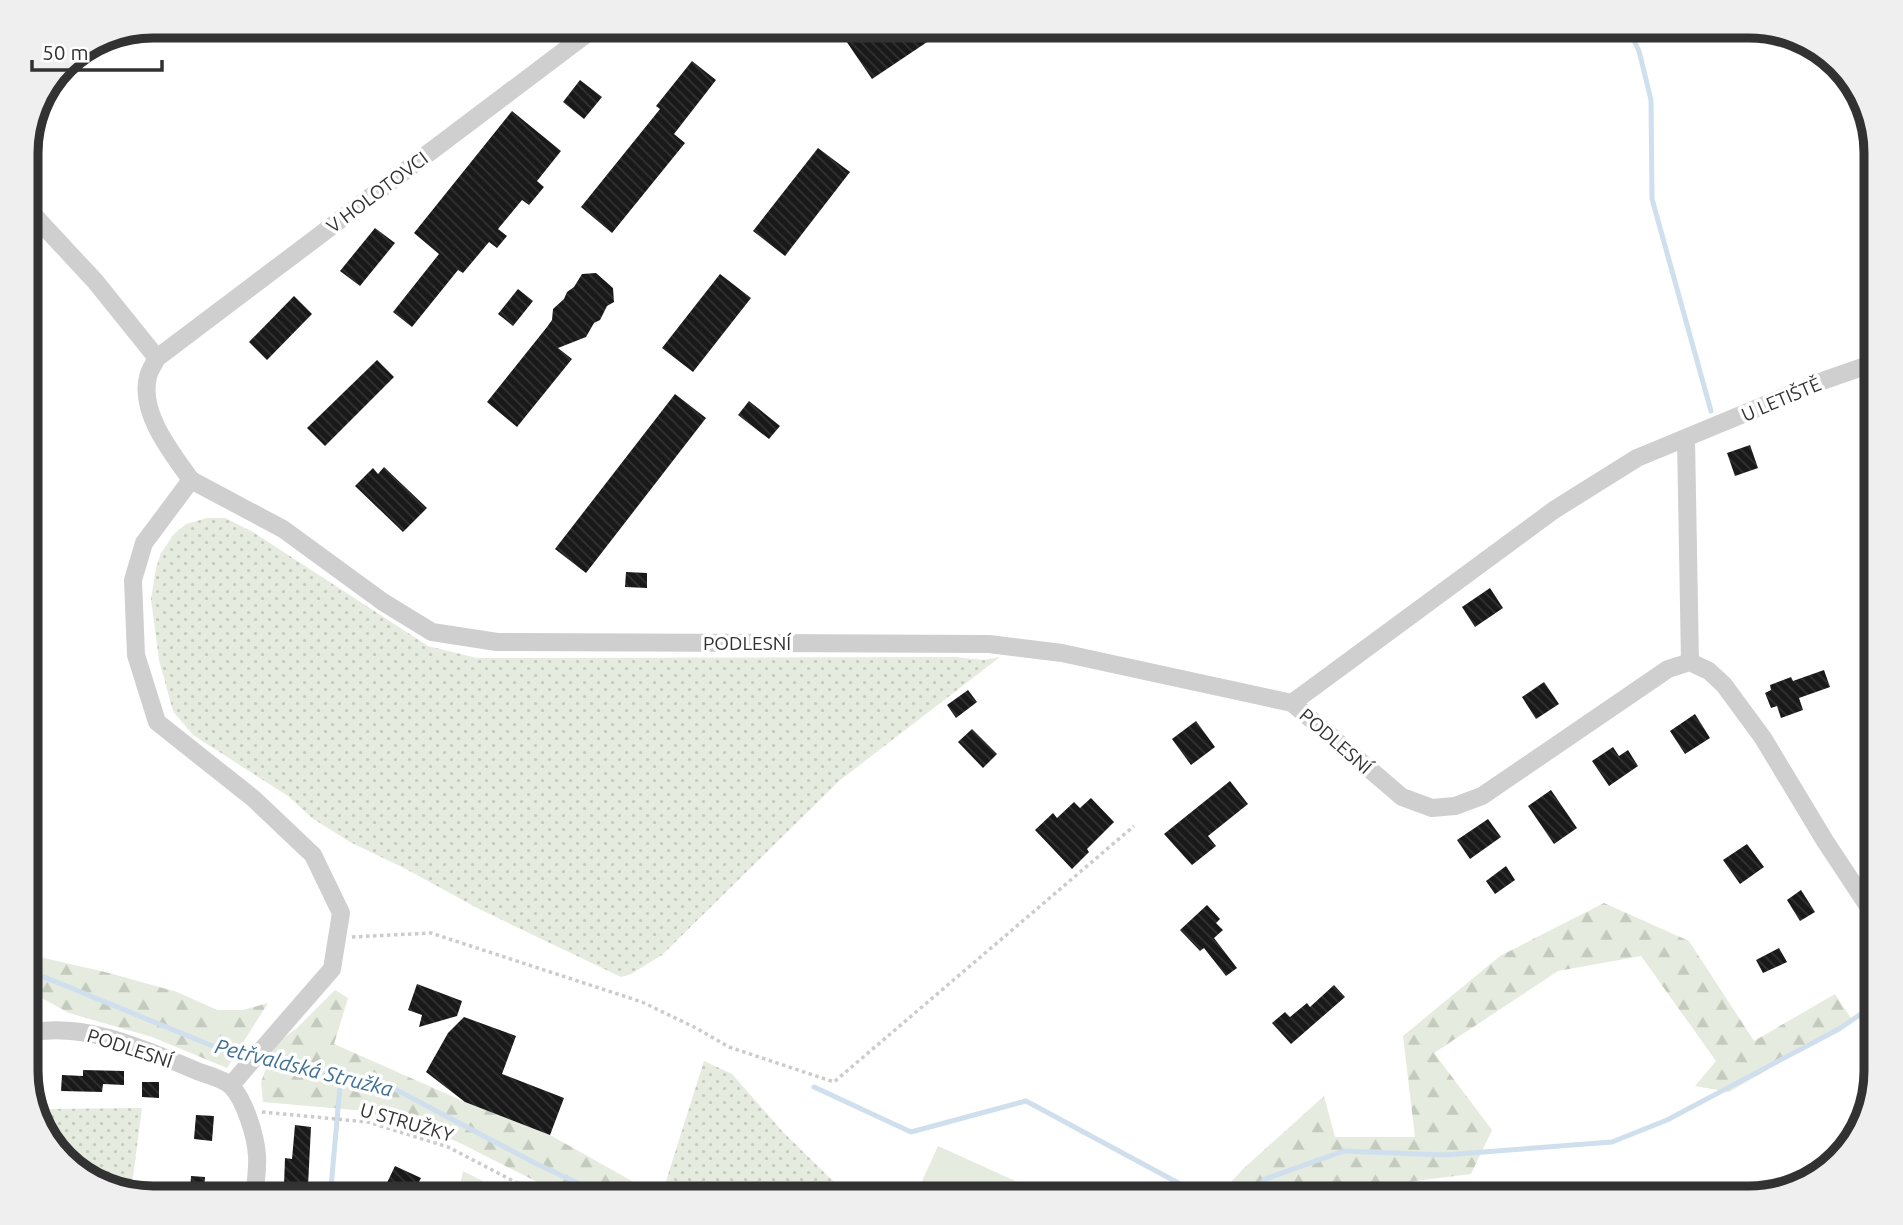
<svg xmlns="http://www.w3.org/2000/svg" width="1903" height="1225" font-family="Ubuntu,sans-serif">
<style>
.grass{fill:url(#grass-dots)}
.forest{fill:url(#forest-firs)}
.green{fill:#e5ebde}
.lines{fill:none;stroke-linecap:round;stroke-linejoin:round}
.stream{stroke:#cfdfed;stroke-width:5}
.building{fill:url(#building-back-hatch)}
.path{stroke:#ccc;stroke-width:3.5;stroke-dasharray:3.5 3.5;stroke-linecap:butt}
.street{stroke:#cfcfcf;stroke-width:18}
.labels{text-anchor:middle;stroke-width:7;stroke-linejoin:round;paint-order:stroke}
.street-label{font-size:19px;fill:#323232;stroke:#fff}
.water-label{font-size:21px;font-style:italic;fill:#406f95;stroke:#fff}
.rim{fill:none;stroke:#323232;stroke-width:9}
</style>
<defs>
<pattern id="grass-dots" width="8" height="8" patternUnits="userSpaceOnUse" patternTransform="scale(1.75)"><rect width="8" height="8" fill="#e5ebde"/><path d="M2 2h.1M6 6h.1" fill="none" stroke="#c5cabf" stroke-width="1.8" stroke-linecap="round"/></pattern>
<pattern id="forest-firs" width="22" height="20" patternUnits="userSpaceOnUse" patternTransform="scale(1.75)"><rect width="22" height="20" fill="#e5ebde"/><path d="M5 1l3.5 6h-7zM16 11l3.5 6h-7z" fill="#c5cabf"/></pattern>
<pattern id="building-back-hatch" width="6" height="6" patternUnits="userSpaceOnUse" patternTransform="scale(1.75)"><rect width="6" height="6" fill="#191919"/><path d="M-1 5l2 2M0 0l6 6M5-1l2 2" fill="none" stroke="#323232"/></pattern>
</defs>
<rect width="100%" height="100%" fill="#fff"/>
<g class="grass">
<polygon points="207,518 225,518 253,532 428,646 477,658 955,657 984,660 1000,657 839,781 662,955 631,974 621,977 479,909 406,869 350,842 312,818 288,796 193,735 173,711 159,660 151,599 156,568 161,553 174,534 186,524"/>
<polygon points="42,1044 44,1109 142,1108 131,1192 83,1178 43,1135 27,1080 27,1048"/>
<polygon points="704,1061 732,1074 783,1132 836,1184 868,1199 661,1197"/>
</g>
<g class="forest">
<polygon points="1604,903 1689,941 1754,1041 1835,994 1852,1020 1729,1092 1695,1086 1716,1061 1641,956 1558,971 1434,1053 1492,1130 1471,1174 1384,1185 1331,1189 1308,1199 1216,1199 1243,1169 1324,1096 1335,1137 1415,1137 1403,1036 1500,956"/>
<polygon points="27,954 109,973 177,992 217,1010 243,1010 268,1003 227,1068 152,1037 69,1013 27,990"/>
<polygon points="335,990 348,998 334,1044 465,1102 550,1135 664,1199 571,1199 456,1141 366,1111 263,1102 261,1082 275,1044 296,1029"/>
</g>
<g class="green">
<polygon points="938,1146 1055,1199 914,1199"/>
<polygon points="463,1171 517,1199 457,1199"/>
</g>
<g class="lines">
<g class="stream">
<polyline points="1627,26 1639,51 1651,100 1652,199 1711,411"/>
<polyline points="27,970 225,1051 250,1056"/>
<polyline points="260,1058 391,1087 535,1163 612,1199"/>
<polyline points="814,1087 911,1132 1026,1101 1208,1199"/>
<polyline points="330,1199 341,1075"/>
<polyline points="1250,1199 1265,1179 1344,1151 1444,1155 1612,1142 1667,1120 1839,1029 1877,1003"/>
</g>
</g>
<g class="building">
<polygon points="856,26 951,26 872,79 842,35"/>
<polygon points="692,61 716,80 674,134 685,143 612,233 581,207 660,109 656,106"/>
<polygon points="580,80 602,97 584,119 563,102"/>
<polygon points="512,111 561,151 537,181 544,187 529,205 522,200 498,229 507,236 497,248 489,242 463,273 458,270 412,327 393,312 439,254 414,233"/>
<polygon points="818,148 850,172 785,256 753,231"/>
<polygon points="375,228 395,243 360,286 340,271"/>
<polygon points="596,273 613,288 614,302 607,306 600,320 594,323 586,337 558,348 572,359 517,427 487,402 547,327 552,320 553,309 564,299 567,292 574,287 582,274"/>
<polygon points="720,274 751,298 693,372 662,348"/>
<polygon points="518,289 533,301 513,326 498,314"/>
<polygon points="294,296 312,314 267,360 249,342"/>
<polygon points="377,360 394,377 325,446 307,428"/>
<polygon points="675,394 706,418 586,573 555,549"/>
<polygon points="749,401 780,426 769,439 738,415"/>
<polygon points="1750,445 1758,468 1735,476 1727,453"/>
<polygon points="384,467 427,508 403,532 355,486 373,468 378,474"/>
<polygon points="626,572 647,573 647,588 625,587"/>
<polygon points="1490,588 1503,608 1475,627 1462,607"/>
<polygon points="1824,670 1830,687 1799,698 1803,710 1781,718 1777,706 1771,708 1765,693 1771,690 1770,685 1791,677 1793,681"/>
<polygon points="1544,682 1559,704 1536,719 1522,697"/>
<polygon points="968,690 977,702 956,718 947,705"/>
<polygon points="1695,714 1710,738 1685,754 1670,731"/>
<polygon points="1196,721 1215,747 1191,765 1172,739"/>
<polygon points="972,729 997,754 983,768 958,742"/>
<polygon points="1613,747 1619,756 1628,750 1638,766 1609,786 1592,761"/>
<polygon points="1230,781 1248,804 1208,836 1216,846 1192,865 1164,834"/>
<polygon points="1551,790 1577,828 1554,844 1528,806"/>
<polygon points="1091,798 1114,822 1087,849 1089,852 1072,869 1035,830 1053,813 1057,818 1074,802 1080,808"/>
<polygon points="1488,819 1501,837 1470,859 1457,840"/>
<polygon points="1747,844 1764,867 1740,884 1723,860"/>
<polygon points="1506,866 1515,880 1495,894 1486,881"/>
<polygon points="1801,890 1815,912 1800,921 1787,900"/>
<polygon points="1207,905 1220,919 1216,923 1223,930 1214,938 1237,968 1226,976 1204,948 1200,951 1180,930"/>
<polygon points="1779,948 1787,962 1763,973 1756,960"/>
<polygon points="417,984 462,1001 457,1016 419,1027 422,1015 408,1010"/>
<polygon points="1334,985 1345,997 1291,1044 1272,1023 1285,1012 1290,1017 1307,1003 1310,1007"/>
<polygon points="464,1017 516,1036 502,1074 564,1098 550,1135 465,1102 426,1072 448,1033"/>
<polygon points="83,1070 124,1071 124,1085 103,1084 102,1092 61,1091 62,1075 83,1076"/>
<polygon points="142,1082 159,1082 159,1098 142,1097"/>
<polygon points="196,1115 214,1116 212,1141 194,1139"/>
<polygon points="295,1125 311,1127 308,1186 284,1185 285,1158 292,1159"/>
<polygon points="395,1166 421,1178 410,1199 385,1187"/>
<polygon points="191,1176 205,1177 204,1193 190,1192"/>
</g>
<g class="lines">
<g class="path">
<polyline points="352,937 431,933 642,1002 696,1028 729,1047 834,1082 1134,826"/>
<polyline points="262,1112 368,1122 448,1147 548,1199"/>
</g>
<g class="street">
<polyline points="27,208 95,281 157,358"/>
<polyline points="1686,439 1690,662"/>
<polyline points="191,480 283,529 383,602 432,632 497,642 989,644 1062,653 1292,703 1402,797 1432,808 1455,806 1482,796 1668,669 1690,662 1709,671 1724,685 1763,738 1825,841 1868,906 1877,913"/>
<polyline points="191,480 144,543 133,580 136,655 157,722 254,799 313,855 341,913 332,969 231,1085"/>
<path d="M191 480C172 453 139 413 148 377 149 371 154 364 157 358L597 26"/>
<polyline points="1292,703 1554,510 1637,458 1825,380 1877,362"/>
<path d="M27 1033C85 1021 144 1049 197 1071 207 1075 224 1079 231 1086 245 1100 256 1137 257 1156 258 1170 255 1185 254 1199"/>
</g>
</g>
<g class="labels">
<g class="street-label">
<text transform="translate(377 192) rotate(-37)" y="7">V HOLOTOVCI</text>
<text transform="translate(1781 399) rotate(-23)" y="7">U LETIŠTĚ</text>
<text x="747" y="650">PODLESNÍ</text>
<text transform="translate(1336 741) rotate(41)" y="7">PODLESNÍ</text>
<text transform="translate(130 1048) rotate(18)" y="7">PODLESNÍ</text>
<text transform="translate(407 1122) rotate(16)" y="7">U STRUŽKY</text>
</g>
<g class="water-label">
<text transform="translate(304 1068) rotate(14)" y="7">Petřvaldská Stružka</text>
</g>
</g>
<path d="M0 0H1903V1225H0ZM153 38H1749A115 115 0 0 1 1864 153V1071A115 115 0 0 1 1749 1186H153A115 115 0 0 1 38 1071V153A115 115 0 0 1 153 38Z" fill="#efefef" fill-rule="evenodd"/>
<path class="rim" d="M153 38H1749A115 115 0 0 1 1864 153V1071A115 115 0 0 1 1749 1186H153A115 115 0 0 1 38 1071V153A115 115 0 0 1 153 38Z"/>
<path d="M32 60v10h130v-10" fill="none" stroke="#323232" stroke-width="3.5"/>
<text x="42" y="60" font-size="21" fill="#323232" stroke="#ffffff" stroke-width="5" paint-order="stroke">50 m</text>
</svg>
